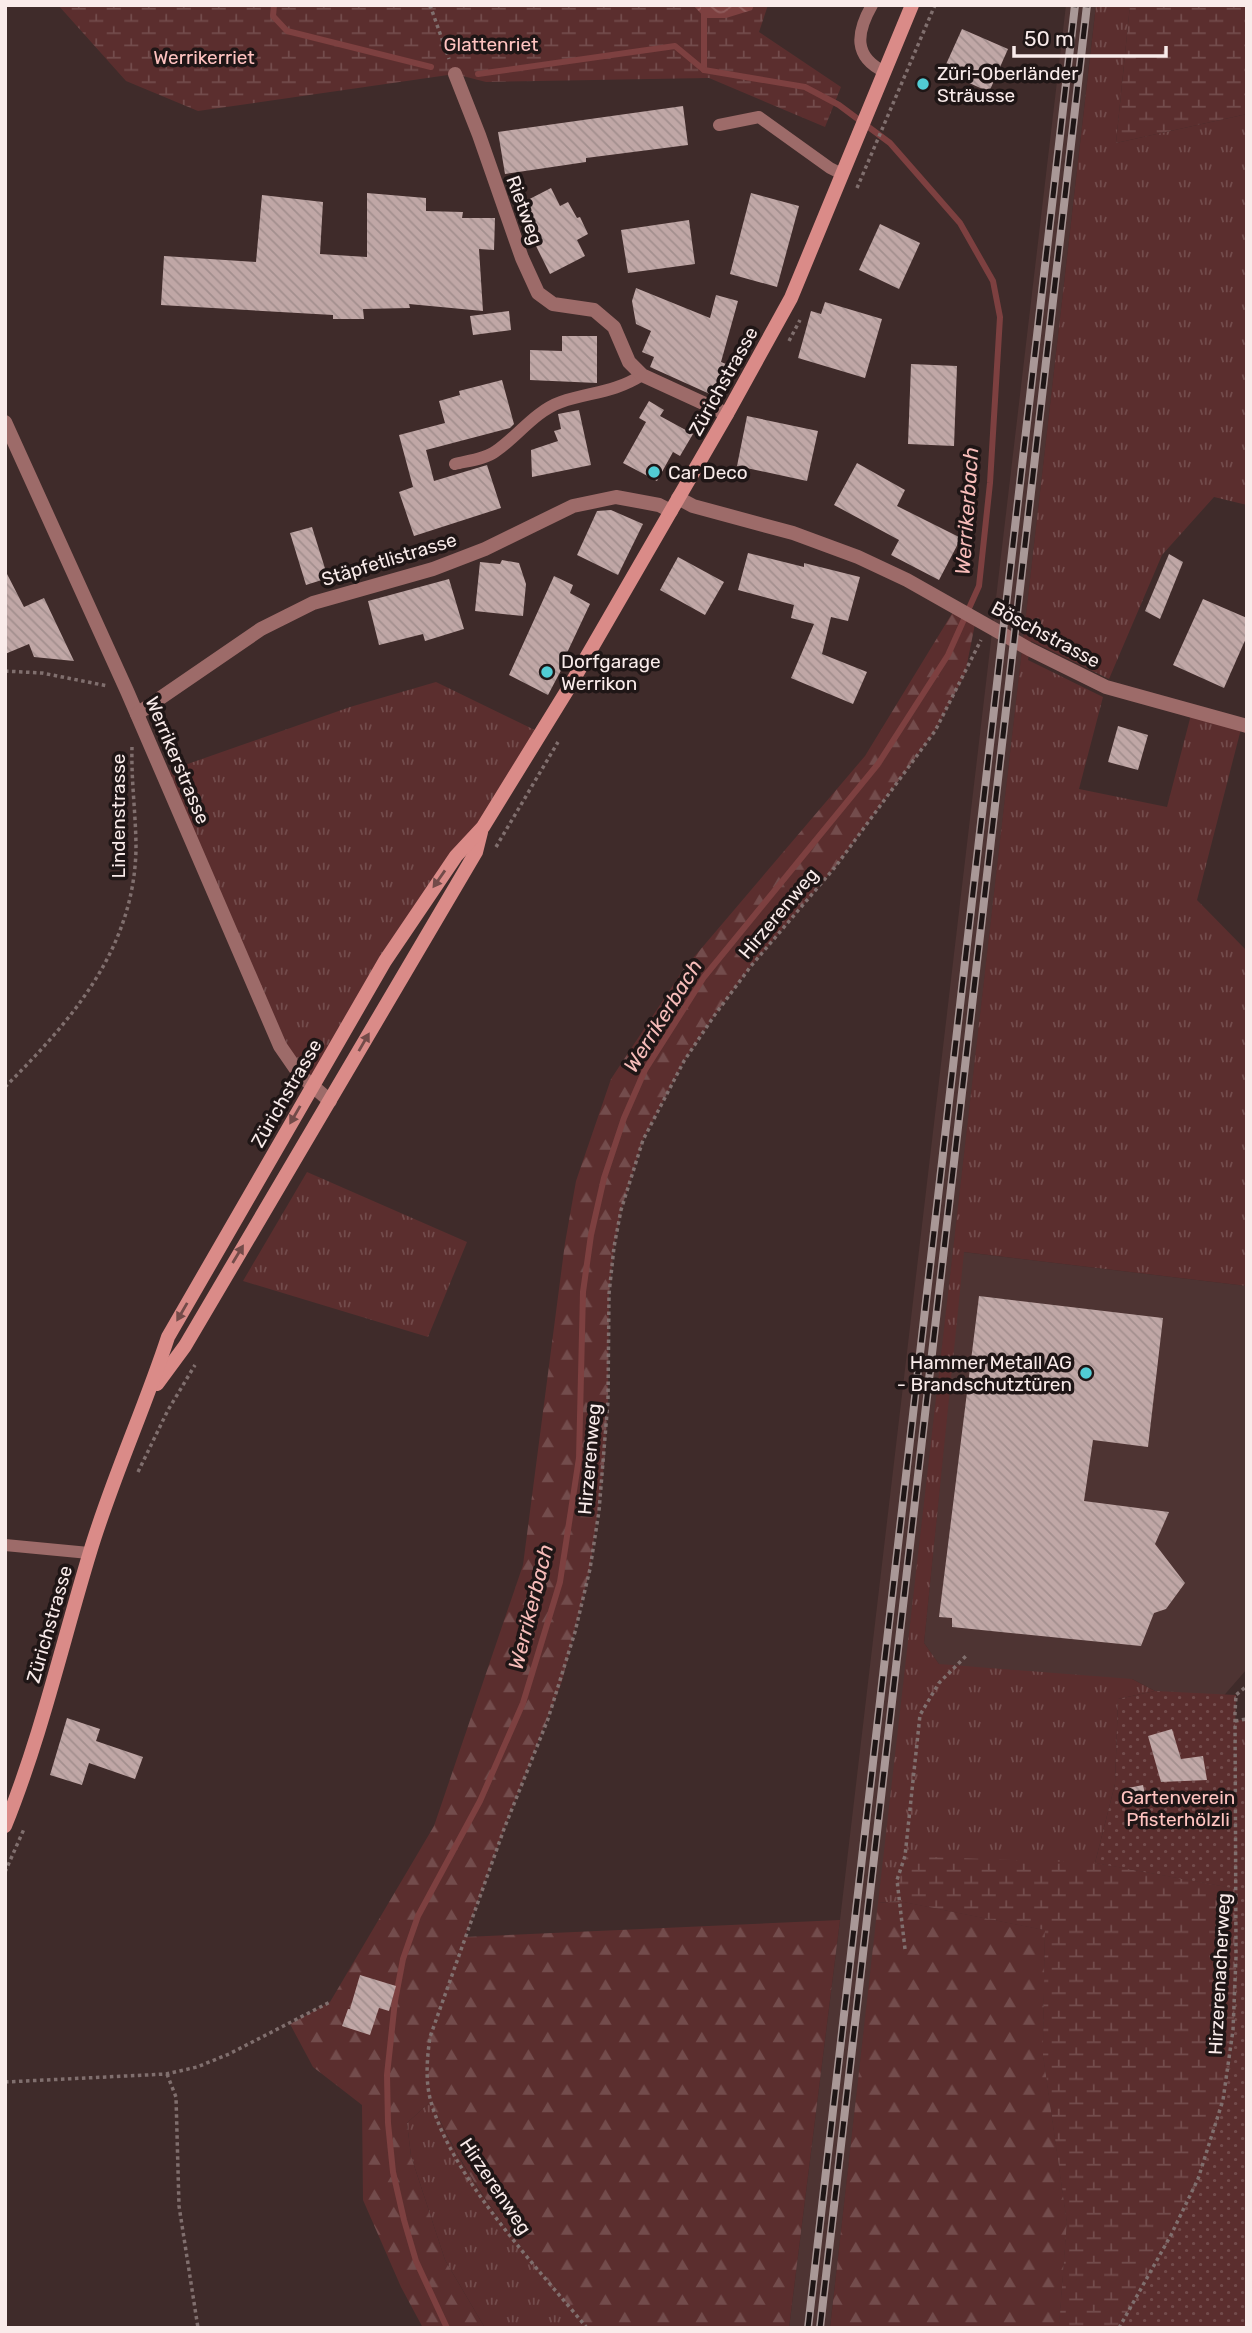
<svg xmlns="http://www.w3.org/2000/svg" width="1252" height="2333" font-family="Rubik,sans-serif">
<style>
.built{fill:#4e3433}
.grass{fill:url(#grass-tufts)}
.forest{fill:url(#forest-firs)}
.wetland{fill:url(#wetland-marsh)}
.garden{fill:url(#garden-dots)}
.water{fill:url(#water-waves)}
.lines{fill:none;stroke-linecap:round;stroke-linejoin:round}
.stream{stroke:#7d4040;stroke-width:6}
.building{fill:url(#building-back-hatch)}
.path{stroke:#806f6e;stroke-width:3.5;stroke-dasharray:3.5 3.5;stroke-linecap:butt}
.lane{stroke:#9d6b69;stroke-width:12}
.street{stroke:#9d6b69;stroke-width:14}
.secondary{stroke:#da8b88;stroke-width:14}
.rail-casing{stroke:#a99897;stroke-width:8}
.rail{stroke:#1f1616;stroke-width:5;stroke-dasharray:16;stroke-linecap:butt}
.oneway{fill:#734b49}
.poi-dot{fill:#51ccd4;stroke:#1f1616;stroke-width:2.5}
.labels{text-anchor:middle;stroke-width:7;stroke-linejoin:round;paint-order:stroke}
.park-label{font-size:19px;fill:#ffc3c0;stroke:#1f1616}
.poi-label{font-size:19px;fill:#f9ebea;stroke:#1f1616;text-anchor:start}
.street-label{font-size:19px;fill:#f9ebea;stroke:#1f1616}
.water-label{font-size:21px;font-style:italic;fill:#f7bcb9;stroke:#1f1616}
</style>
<defs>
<pattern id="grass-tufts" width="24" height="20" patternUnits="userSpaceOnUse" patternTransform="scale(1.75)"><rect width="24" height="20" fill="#5b2e2e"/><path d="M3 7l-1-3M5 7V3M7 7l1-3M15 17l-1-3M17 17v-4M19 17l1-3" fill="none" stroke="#734c4c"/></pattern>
<pattern id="forest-firs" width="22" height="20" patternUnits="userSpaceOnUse" patternTransform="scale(1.75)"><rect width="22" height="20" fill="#5b2e2e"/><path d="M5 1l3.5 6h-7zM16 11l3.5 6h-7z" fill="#734c4c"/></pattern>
<pattern id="wetland-marsh" width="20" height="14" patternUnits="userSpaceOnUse" patternTransform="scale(1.75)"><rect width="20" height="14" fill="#5b2e2e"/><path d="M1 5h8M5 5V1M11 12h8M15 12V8" fill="none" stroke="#734c4c"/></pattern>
<pattern id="garden-dots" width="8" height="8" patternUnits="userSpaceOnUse" patternTransform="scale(1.75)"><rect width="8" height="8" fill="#5b2e2e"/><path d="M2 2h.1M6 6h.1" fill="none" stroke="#734c4c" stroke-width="1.8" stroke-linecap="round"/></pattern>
<pattern id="water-waves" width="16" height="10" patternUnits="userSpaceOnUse" patternTransform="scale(1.75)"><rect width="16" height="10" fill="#7d4040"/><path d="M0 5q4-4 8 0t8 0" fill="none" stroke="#905c5c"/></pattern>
<pattern id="building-back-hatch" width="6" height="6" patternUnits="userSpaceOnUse" patternTransform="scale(1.75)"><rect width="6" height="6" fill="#c0a7a6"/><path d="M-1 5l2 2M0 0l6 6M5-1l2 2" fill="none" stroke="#a38f8e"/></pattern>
</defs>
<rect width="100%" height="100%" fill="#3f2b2a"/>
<g class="built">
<polygon points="1066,5 1096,5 830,2328 789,2328 840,1920"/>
<polygon points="963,1252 1247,1286 1247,1669 1220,1700 1155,1691 1132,1679 972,1690 939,1664 924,1643"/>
</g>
<g class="grass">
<polygon points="1096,5 1130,5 1116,143 1247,114 1247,505 1214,497 1162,555 1109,679 1031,641 1028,660 1103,697 1079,789 1167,807 1192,711 1242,725 1197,900 1247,951 1247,1286 964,1252 924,1643 939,1664 1132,1679 1155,1691 1118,1699 1115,1784 1095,1863 1237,1889 1119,2328 1059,2328 1067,2222 1043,2054 1045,1930 899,1901 878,1903"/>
<polygon points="436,682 543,734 456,856 311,1087 300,1075 162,773 350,707"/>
<polygon points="307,1172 467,1242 428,1337 243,1281"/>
<polygon points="1247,1719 1247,1762 1234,1762 1235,1721"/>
<path d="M431 2101C468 2190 527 2254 587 2328H485L445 2260 411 2156 407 2123Z"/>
</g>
<g class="forest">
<path d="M956 607 976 619 965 674 935 731 836 866 751 966 714 1016 684 1061 643 1140 621 1210 614 1247 609 1294 608 1401 604 1465 590 1569 562 1681 504 1829 465 1937 840 1920 789 2328H587C526 2253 470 2191 431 2101L407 2123 411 2156 445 2260 485 2328H423L401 2287 363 2200 362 2105 313 2067 290 2024 330 2002 434 1826 523 1565 565 1243 576 1181 611 1079 683 970 865 756Z"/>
<polygon points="899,1901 1045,1930 1043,2054 1067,2222 1059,2328 830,2328 878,1903"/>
</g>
<g class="wetland">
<polygon points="58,5 768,5 759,32 841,87 825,127 709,78 486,82 455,74 198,111 126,81"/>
<polygon points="1130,5 1247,5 1247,114 1116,143"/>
<path d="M905 1856 1095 1863 1237 1889C1236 1955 1239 2037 1223 2101 1202 2183 1159 2255 1119 2328H1059L1067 2222 1043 2054 1045 1930 899 1901 897 1880Z"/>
</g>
<path class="garden" d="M1155 1691 1236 1695 1234 1762H1247V2328H1119C1159 2255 1202 2183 1223 2101 1239 2038 1236 1955 1237 1889L1095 1863 1115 1784 1118 1699Z"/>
<polygon class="water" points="693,5 754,5 752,10 726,18 705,18"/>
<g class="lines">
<g class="stream">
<polyline points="274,5 273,16 287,31 431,67"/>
<polyline points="704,5 704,70"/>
<polyline points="447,2328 416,2261 404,2220 393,2172 388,2123 387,2075 395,2001 403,1959 418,1916 480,1801 523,1703 560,1582 579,1458 583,1292 591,1235 604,1178 624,1118 645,1070 704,977 878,764 948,655 979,586 990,483 1000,317 993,281 960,223 890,143 839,105 805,87 704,70 675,46 478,74"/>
</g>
</g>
<g class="building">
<polygon points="962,29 1008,49 989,92 943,71"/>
<polygon points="683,106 688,145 586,158 586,162 505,174 498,132"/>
<polygon points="551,188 560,206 568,202 577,218 580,217 588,234 577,240 585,256 550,274 516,206"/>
<polygon points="367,193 426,198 426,211 463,212 462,218 495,218 494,250 479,249 483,311 409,304 410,308 363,309 364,319 333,319 333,315 161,305 164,256 256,262 262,195 323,202 320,254 367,257"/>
<polygon points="751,193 799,206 777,287 730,274"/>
<polygon points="689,220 695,264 628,273 621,230"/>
<polygon points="880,224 920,243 899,289 859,270"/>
<polygon points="636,288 710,318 716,295 738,301 721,362 726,364 712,395 650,367 654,357 642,352 651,331 636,324 632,301"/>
<polygon points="825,302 882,319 865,378 798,358 811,311 821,314"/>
<polygon points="509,311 511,330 473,335 470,316"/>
<polygon points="562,336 597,336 597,383 530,380 530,350 562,351"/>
<polygon points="911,364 957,366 954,446 908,444"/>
<polygon points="502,380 514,424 510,428 426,450 434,481 487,465 501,508 414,536 399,492 413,487 399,435 445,423 439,401 460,395 459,391"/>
<polygon points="649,401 664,410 660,416 693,434 680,456 673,452 657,481 623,463 646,422 639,418"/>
<polygon points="579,410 591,465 532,477 531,450 558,441 554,431 561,429 558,414"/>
<polygon points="747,416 818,431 807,481 737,466"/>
<polygon points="857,463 905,490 897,506 961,538 939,580 891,555 899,540 834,505"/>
<polygon points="611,510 643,524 618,575 577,555 597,511"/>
<polygon points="312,527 328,578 306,585 290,533"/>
<polygon points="748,553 804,567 804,563 860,577 848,621 831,617 822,654 867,672 853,704 791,678 814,624 791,618 794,605 738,590"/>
<polygon points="1169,554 1183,562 1160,619 1145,611"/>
<polygon points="678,557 724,582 705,615 660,590"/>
<polygon points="502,560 519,563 526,584 523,616 475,611 480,562 500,564"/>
<polygon points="5,570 24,607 44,598 74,661 34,657 29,644 5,654"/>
<polygon points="554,576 573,585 570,593 590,604 565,657 567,659 548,695 509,675"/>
<polygon points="449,579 464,629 425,641 423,634 379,645 368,601"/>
<polygon points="1203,599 1247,618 1247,636 1224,688 1173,665"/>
<polygon points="1118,726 1148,735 1138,770 1108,762"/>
<polygon points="979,1296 1163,1318 1148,1447 1093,1440 1084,1501 1169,1512 1155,1544 1185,1583 1166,1609 1154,1613 1141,1646 952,1627 952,1618 939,1617"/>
<polygon points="67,1718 100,1729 96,1741 143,1757 135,1779 89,1763 82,1785 50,1775"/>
<polygon points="1172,1729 1181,1759 1203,1756 1207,1780 1161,1782 1148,1736"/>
<polygon points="1143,1785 1147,1803 1127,1807 1123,1789"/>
<polygon points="360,1975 396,1986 389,2011 379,2008 370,2035 342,2026 348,2009 350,2009"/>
</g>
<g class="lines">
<g class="path">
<polyline points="430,5 449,59"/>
<polyline points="857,188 935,5"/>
<polyline points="789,341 800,320"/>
<polyline points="5,671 42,673 108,686"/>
<polyline points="496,847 558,742"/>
<path d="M5 1087C72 1020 134 949 136 849 136 815 131 781 132 747"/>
<polyline points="138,1472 168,1410 195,1365"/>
<polyline points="1235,1721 1247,1719"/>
<polyline points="5,1872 24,1829"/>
<polyline points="905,1949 897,1880 905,1856 920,1715 939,1683 968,1654"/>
<polyline points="167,2074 176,2097 179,2206 198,2328"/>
<polyline points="5,2082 166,2074 197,2067 229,2054 330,2002"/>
<path d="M587 2328C536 2266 453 2179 431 2102 425 2081 427 2058 430 2037L504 1829 548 1719 575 1632 590 1569 599 1511 608 1401 609 1294 614 1247 621 1210 643 1140 684 1061 714 1016 751 966 836 866 935 731 981 640"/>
<polyline points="1119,2328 1171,2235 1198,2179 1223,2100 1233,2030 1236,1957 1235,1713 1236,1695 1247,1686"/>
</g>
<g class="lane">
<path d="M872 5C856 33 853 57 885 72"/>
<polyline points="719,125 759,117 830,168 842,174"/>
<path d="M455 464C467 461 486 459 496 451 517 437 535 411 561 402 590 392 614 393 642 375"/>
<polyline points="5,1545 89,1553"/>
</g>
<g class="street">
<polyline points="455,74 479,135 522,258 538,293 553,304 594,310 614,327 629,362 642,375 727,414"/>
<polyline points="5,422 127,691 280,1046 300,1075 330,1101"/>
<polyline points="678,498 693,506 793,533 858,557 907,580 1029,649 1106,687 1247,726"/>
<polyline points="137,714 261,629 313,603 433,569 485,549 573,506 616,497 659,505 671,511"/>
</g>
<g class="secondary">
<polyline points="157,1384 185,1346 476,852 481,832"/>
<path d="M5 1826C41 1737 62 1644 90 1552 112 1479 144 1410 168 1337L385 961 456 856 483 827 568 689 727 414 791 298 912 5"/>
</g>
<g class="rail-casing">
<g id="rail">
<polyline points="808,2328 1075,5"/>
<polyline points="820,2328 1087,5"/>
</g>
</g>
<use href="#rail" class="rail"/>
</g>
<defs><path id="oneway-solid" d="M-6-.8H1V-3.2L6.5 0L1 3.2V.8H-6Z" transform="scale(1.75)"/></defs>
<g class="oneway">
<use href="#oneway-solid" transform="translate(439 879) rotate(125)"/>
<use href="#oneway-solid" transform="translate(364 1042) rotate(-60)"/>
<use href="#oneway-solid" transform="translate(295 1115) rotate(120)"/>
<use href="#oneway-solid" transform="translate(238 1254) rotate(-59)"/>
<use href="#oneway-solid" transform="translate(182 1312) rotate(120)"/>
</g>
<g class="poi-dot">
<circle cx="923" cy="84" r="7"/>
<circle cx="654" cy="472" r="7"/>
<circle cx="547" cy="672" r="7"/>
<circle cx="1086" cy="1373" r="7"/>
</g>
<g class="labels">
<g class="park-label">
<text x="491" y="51">Glattenriet</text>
<text x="204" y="64">Werrikerriet</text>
<text x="1178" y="1804">Gartenverein<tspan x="1178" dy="22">Pfisterhölzli</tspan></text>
</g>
<g class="poi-label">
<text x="937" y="80">Züri-Oberländer<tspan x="937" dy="22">Sträusse</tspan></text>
<text x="668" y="479">Car Deco</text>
<text x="561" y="668">Dorfgarage<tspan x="561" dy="22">Werrikon</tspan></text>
<text x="1072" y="1369" text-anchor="end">Hammer Metall AG<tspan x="1072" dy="22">- Brandschutztüren</tspan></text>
</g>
<g class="street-label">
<text transform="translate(525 210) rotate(70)" y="7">Rietweg</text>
<text transform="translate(723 381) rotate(-61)" y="7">Zürichstrasse</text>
<text transform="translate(389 559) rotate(-17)" y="7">Stäpfetlistrasse</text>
<text transform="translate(1046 634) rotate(28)" y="7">Böschstrasse</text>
<text transform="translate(178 760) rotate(67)" y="7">Werrikerstrasse</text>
<text transform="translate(118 816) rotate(-90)" y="7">Lindenstrasse</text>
<text transform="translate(778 913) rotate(-50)" y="7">Hirzerenweg</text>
<text transform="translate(286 1093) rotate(-60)" y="7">Zürichstrasse</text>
<text transform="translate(589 1459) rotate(-85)" y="7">Hirzerenweg</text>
<text transform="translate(49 1624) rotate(-74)" y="7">Zürichstrasse</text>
<text transform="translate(1219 1974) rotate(-87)" y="7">Hirzerenacherweg</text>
<text transform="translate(496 2186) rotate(56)" y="7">Hirzerenweg</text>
</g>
<g class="water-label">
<text transform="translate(967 511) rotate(-86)" y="7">Werrikerbach</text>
<text transform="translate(663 1016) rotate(-58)" y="7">Werrikerbach</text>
<text transform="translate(531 1607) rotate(-76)" y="7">Werrikerbach</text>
</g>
</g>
<rect width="1252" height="2333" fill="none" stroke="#f9ebea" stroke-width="14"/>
<path d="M1014 46v10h152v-10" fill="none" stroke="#f9ebea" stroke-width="3.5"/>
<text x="1024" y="46" font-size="21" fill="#f9ebea" stroke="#1f1616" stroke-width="5" paint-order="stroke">50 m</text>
</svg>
